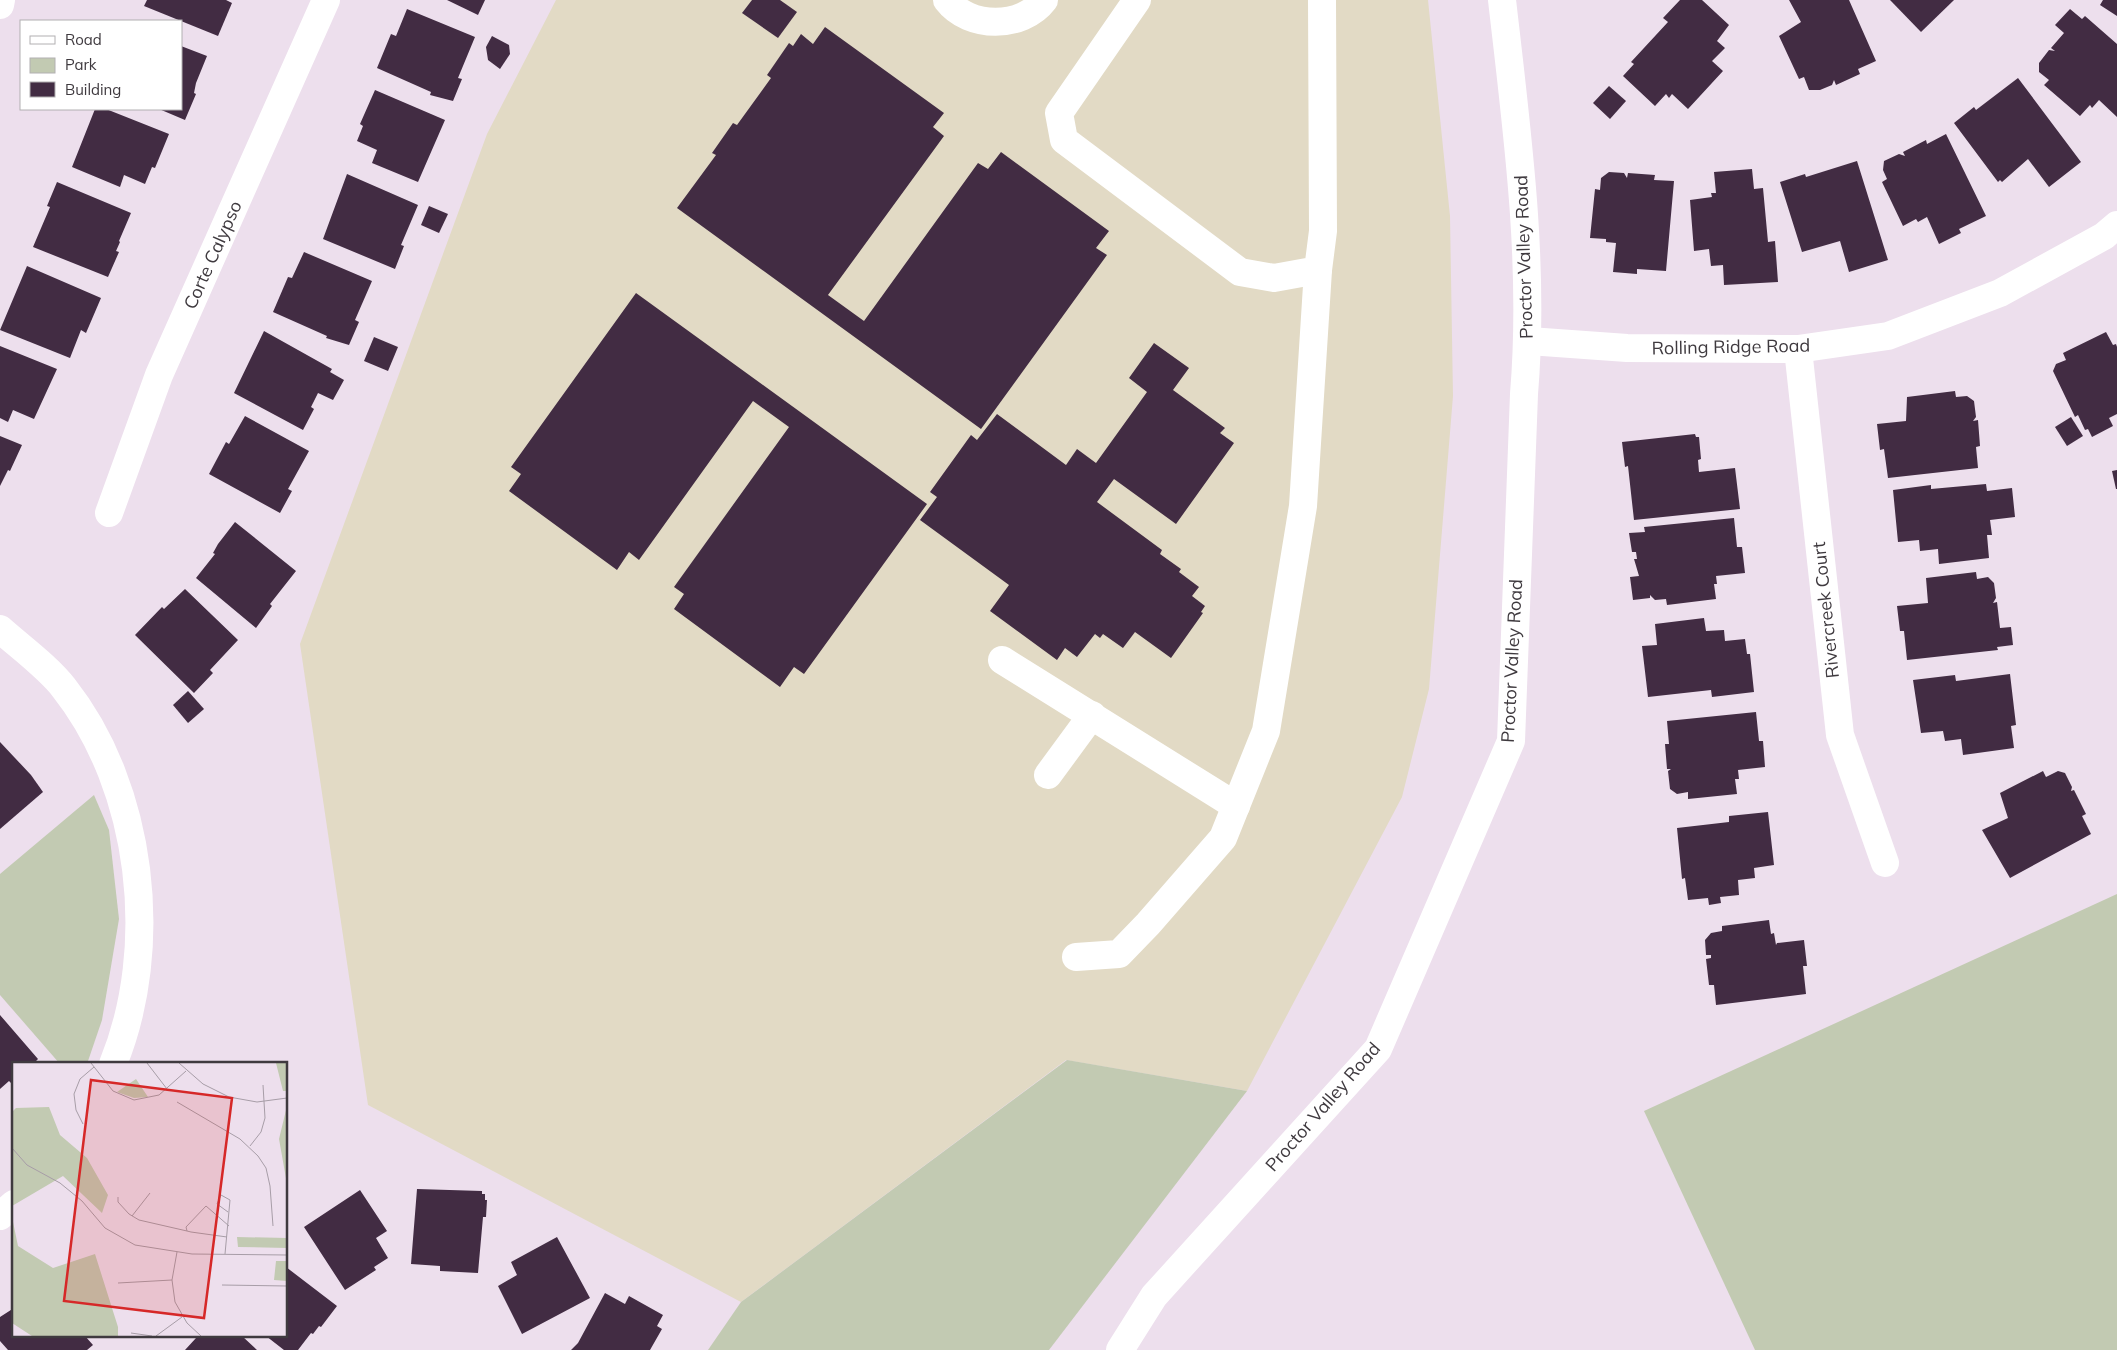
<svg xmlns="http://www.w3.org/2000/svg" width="2117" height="1350" font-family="Mulish,sans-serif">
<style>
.education{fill:#e2dac5}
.green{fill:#c2cab2}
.building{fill:#422c43}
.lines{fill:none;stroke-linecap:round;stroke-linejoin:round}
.minor{stroke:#fff;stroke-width:28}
.labels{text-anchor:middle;stroke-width:5;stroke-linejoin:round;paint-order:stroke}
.street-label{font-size:18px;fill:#3f3a3f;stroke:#fff}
.inset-road{fill:none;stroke:#a79da7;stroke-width:1}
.view{fill:#d62828;fill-opacity:0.15;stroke:#d62828;stroke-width:2.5}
.inset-edge{fill:none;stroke:#3f3a3f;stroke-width:2.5}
</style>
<rect width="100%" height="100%" fill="#eddfed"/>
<polygon class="education" points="556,0 1428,0 1450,216 1453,396 1429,689 1402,797 1247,1091 1066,1060 741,1302 368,1105 300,644 487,134"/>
<g class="green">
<polygon points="94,795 109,830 119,919 102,1020 87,1064 60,1064 0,995 0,874"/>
<polygon points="2117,894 2117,1350 1755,1350 1644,1111"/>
<polygon points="1067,1060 1247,1091 1049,1350 708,1350 741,1302"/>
</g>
<g class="building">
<polygon points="147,0 226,0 232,3 218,36 144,6"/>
<polygon points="447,0 485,0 478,15"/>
<polygon points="752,0 780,0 797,12 778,38 742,13"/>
<polygon points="1680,0 1702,0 1729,25 1717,41 1725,48 1712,61 1723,71 1688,109 1672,94 1669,98 1666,94 1655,106 1623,76 1634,64 1631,62 1668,22 1663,18"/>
<polygon points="1789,0 1849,0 1876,61 1858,69 1860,74 1836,85 1834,80 1832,85 1820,90 1809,90 1804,77 1799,79 1779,36 1801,22"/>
<polygon points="1890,0 1954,0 1921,32"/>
<polygon points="2103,0 2117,0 2117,16 2100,5"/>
<polygon points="407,9 475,37 458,78 462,79 453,101 430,95 431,92 377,68 391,34 396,36"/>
<polygon points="2070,9 2082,19 2085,16 2117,44 2117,117 2099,100 2092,108 2090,105 2080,116 2044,85 2049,80 2039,72 2039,63 2049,50 2055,51 2051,48 2064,33 2055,25"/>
<polygon points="825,27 944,113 933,127 944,136 828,295 864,321 978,163 988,169 1001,152 1109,231 1096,248 1107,255 981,429 677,208 716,155 712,153 733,123 737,125 771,78 767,75 789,43 793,46 801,34 813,44"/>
<polygon points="492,36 509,45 510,54 500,69 488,60 486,47"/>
<polygon points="181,46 207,56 196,83 194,93 196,94 185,120 159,109 181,109"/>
<polygon points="2018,78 2081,162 2049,187 2028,159 2002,182 2000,180 1998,182 1954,123 1974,107 1976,110"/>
<polygon points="1609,86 1626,101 1610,119 1593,103"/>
<polygon points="375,90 445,120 418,182 372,163 377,150 357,141 363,126 360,124"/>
<polygon points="95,109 106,109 169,134 155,168 152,167 145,184 124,175 120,187 72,167"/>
<polygon points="1946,134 1986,216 1959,229 1961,233 1939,244 1927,217 1918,222 1916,219 1903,226 1882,182 1887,179 1883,170 1884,161 1899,154 1905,156 1903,152 1926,140 1927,144"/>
<polygon points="1857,161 1888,260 1849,272 1840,241 1802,252 1780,182 1805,174 1806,177"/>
<polygon points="1752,169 1754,189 1763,188 1768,242 1775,241 1778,282 1724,285 1723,265 1711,266 1709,249 1694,251 1690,200 1712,197 1711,193 1716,193 1714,172"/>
<polygon points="1609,172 1624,173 1627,178 1628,173 1655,175 1654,180 1674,181 1666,271 1637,269 1637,274 1613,272 1616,243 1606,242 1606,239 1590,238 1595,189 1600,190 1601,178"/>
<polygon points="347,174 418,205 401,245 404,246 395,269 323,239"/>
<polygon points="57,182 131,213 119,241 120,242 116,251 119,252 108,277 33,247 50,207 47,206"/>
<polygon points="429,206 448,214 439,233 421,225"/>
<polygon points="304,252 372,281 355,320 359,322 349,345 326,338 327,336 273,312 288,277 292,278"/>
<polygon points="27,266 101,298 86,333 81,330 70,358 0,330"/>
<polygon points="636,293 927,504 804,674 794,667 780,687 674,609 684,594 674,587 789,427 753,401 639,560 629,552 617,570 509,491 521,474 511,467"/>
<polygon points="264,331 332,369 330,372 344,380 333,400 318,393 311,407 314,409 303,430 234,393"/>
<polygon points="2106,332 2113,345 2116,344 2117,347 2117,414 2109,418 2113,426 2092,437 2088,429 2085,430 2078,415 2075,417 2053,371 2056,364 2066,360 2063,353"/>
<polygon points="374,337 398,347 388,371 364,361"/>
<polygon points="1154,343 1189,368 1173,390 1225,428 1220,433 1234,443 1176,524 1114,479 1097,502 1162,550 1160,554 1181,569 1179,572 1199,587 1192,596 1205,606 1201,612 1203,613 1171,658 1135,632 1123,648 1103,634 1100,638 1095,634 1077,657 1065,648 1057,660 990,611 1009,585 920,520 937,497 930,492 971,435 977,440 997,414 1066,465 1077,449 1096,463 1147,392 1129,378"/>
<polygon points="0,346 57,369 34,419 13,410 8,422 0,418"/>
<polygon points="1955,391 1956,397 1967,396 1974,401 1976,417 1973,421 1978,420 1980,446 1976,447 1978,468 1888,478 1884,449 1880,450 1877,424 1906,421 1907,397"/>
<polygon points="245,416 309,451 288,489 292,491 280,513 209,474 226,442 229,444"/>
<polygon points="2071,417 2083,436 2067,446 2055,427"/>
<polygon points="1695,434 1696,437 1699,437 1701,459 1698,460 1699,472 1735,468 1740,509 1634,520 1628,466 1625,467 1622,442"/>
<polygon points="0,436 22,445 10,471 8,470 0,486"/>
<polygon points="2117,470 2117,489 2116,489 2112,471"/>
<polygon points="1986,484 1987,491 2012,488 2015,517 1990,520 1992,535 1987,535 1989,558 1939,564 1938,549 1920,551 1919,540 1898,542 1893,490 1931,485 1931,489"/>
<polygon points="1734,518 1737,547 1742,547 1745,573 1716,576 1717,584 1714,584 1716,599 1667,605 1666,599 1655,600 1650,595 1650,598 1633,600 1630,577 1639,576 1634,559 1637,559 1636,552 1632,552 1629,533 1645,532 1644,527"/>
<polygon points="235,522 296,571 270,604 272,606 256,628 196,578 215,554 213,553 218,544"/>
<polygon points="1976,572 1977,579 1988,577 1994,583 1996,598 1993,603 1997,602 2000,628 2011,627 2013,645 1997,647 1998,650 1907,660 1904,631 1900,631 1897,606 1928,603 1926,578"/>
<polygon points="185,589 238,640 210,670 213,673 194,693 135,635 162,607 164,609"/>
<polygon points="1704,618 1706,631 1724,630 1725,641 1745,639 1747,654 1750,654 1754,692 1712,697 1711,690 1648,697 1642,646 1657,645 1655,624"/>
<polygon points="2010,674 2016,725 2011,726 2014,748 1963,755 1961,739 1945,741 1943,731 1921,733 1913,680 1955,675 1956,681"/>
<polygon points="188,691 204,709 188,723 173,705"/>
<polygon points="1756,712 1759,741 1763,741 1765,767 1738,770 1739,779 1735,779 1737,794 1688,799 1688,792 1677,794 1670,789 1668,771 1671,769 1667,769 1665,744 1669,744 1667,721"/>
<polygon points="0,742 31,775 43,792 0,829"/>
<polygon points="2043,771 2046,777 2058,771 2065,773 2072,787 2071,791 2074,790 2086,814 2082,816 2091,834 2010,878 1982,830 2008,818 2000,793"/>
<polygon points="1768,812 1774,865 1754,868 1755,878 1738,880 1739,895 1720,897 1721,903 1709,905 1708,898 1688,900 1685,878 1682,879 1677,828 1729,822 1729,816"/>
<polygon points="1769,920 1771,934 1774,933 1776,945 1777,943 1804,940 1807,966 1803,966 1806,994 1716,1005 1714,985 1709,985 1706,959 1711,958 1711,955 1706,955 1705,940 1711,933 1722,931 1722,926"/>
<polygon points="0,1015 38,1059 33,1064 14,1064 14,1081 11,1083 9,1081 0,1089"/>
<polygon points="417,1189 482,1191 482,1194 485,1194 485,1200 487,1200 486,1217 483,1217 478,1273 440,1271 440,1266 411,1264"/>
<polygon points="360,1190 387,1231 376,1238 388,1258 374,1267 376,1270 345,1290 304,1227"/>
<polygon points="557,1237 590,1298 522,1334 498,1286 517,1275 511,1262"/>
<polygon points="286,1267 337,1306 321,1327 319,1326 313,1334 311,1333 298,1350 284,1350 266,1336 286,1336"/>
<polygon points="605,1293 625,1304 629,1296 663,1315 657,1326 662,1329 650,1350 571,1350 578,1343"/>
<polygon points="14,1308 14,1336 85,1336 93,1345 87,1350 8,1350 0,1341 0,1317"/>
<polygon points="193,1336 242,1336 257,1350 185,1350 196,1338"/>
</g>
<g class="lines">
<g class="minor">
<path d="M947 0C969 29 1022 29 1044 0"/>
<polyline points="1137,0 1059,113 1064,140 1240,272 1274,278 1318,270 1323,231 1322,0"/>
<polyline points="0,5 1,0"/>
<polyline points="1529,341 1627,348 1798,349 1888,336 2000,293 2104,236 2117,225"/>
<polyline points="1798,349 1840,735 1885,863"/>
<polyline points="109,513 159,375 326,0"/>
<path d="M0 629C19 646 49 668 64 688 143 788 161 947 113 1064"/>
<polyline points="1002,660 1236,806"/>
<polyline points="1048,775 1092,715"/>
<polyline points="1076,957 1119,954 1148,924 1223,838 1266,731 1303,506 1318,270"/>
<polyline points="0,1216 14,1204"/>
<path d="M1120 1350 1154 1296 1378 1049 1511 741 1524 394C1535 263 1517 131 1502 0"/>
</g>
</g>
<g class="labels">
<g class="street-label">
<text transform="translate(213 255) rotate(-66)" y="6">Corte Calypso</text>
<text transform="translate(1524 257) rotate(-92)" y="6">Proctor Valley Road</text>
<text transform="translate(1731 347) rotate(-1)" y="6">Rolling Ridge Road</text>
<text transform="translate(1826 610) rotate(-96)" y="6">Rivercreek Court</text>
<text transform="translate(1512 661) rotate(-87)" y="6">Proctor Valley Road</text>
<text transform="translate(1323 1107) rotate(-49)" y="6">Proctor Valley Road</text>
</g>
</g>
<g transform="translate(12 1062)">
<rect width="275" height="275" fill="#eddfed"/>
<path d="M264 1H275V29H271ZM124 17 136 35 122 36 105 30ZM275 44V122L267 77ZM37 45 48 73 75 96 96 133 90 151 51 114 0 144V50L4 46ZM0 155 6 184 41 206 83 192 106 265V274H20L0 261ZM225 175 275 176V186L226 185ZM264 199H275V219L262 218Z" fill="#c2cab2"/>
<path class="inset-road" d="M79 1 101 29 122 38 147 33 174 9M135 1 155 27M167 1 191 22 217 35 245 40 275 36M165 40 228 77 246 94 254 106 258 124 261 164M71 62 64 48 62 32 68 17 82 5M238 84 249 70 253 56 251 23M0 86 15 103 48 121 70 139 93 166 123 183 180 192 275 193M106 135V140L117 152 127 158 175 169M120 154 138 131M215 175 179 170 175 169 174 165 194 144 217 164M165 190 160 218 163 240 175 261 189 274M213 192 218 138 209 133 205 142 216 150M106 221 160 218M210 223 275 224M119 271 140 274M144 274 170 255"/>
<path class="view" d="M79 18 220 36 192 256 52 239Z"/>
<rect width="275" height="275" class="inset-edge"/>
</g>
<rect x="20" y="20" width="162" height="90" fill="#ffffff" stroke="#b2b0b2"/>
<rect x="30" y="36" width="25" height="8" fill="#ffffff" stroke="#b2b0b2"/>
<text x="65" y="45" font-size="15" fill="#3f3a3f">Road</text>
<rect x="30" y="58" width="25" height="15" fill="#c2cab2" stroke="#b2b0b2"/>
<text x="65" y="70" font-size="15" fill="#3f3a3f">Park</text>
<rect x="30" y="82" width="25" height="15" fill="#422c43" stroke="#b2b0b2"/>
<text x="65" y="95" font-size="15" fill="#3f3a3f">Building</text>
</svg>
